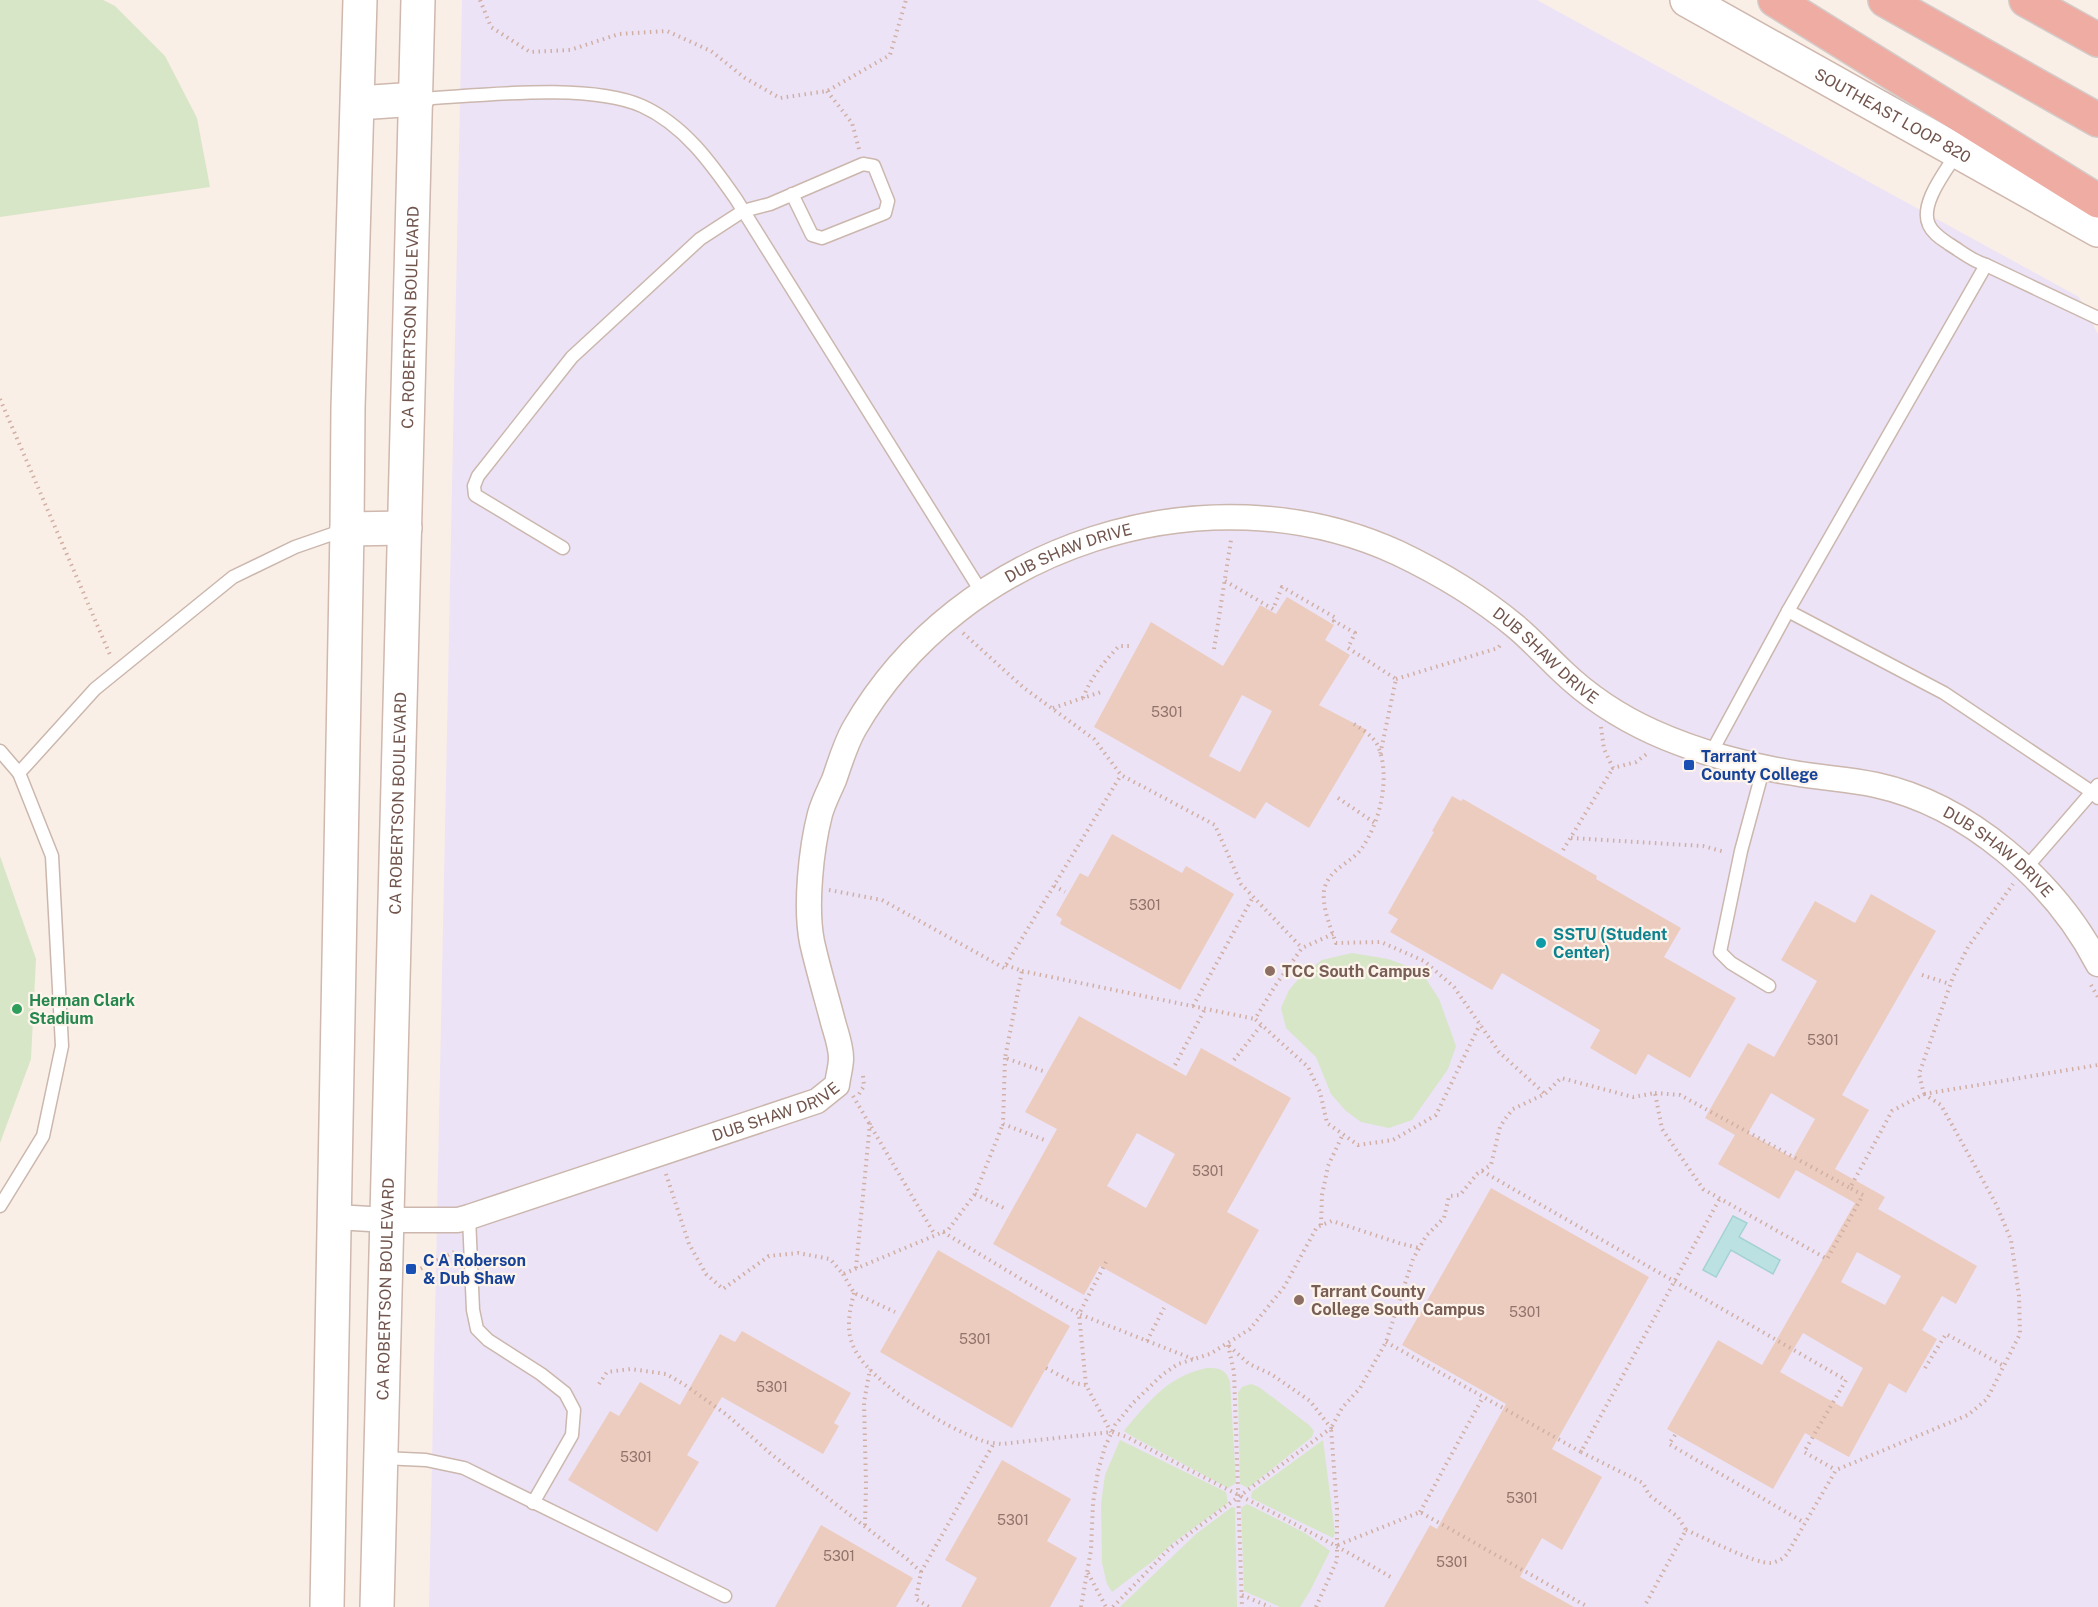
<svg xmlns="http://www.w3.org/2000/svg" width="2098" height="1607" font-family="'Public Sans',sans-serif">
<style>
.education{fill:#ece3f6}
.green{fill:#d7e6c6}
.water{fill:#bce1e2;stroke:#a4d2d2;stroke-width:1.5}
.building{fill:#edccc0;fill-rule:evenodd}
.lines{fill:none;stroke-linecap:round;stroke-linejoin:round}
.lane-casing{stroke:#cbb7ad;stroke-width:15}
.street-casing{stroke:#cbb7ad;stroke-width:27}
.secondary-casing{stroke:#cfb8ae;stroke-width:36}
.highway-casing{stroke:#d4ccca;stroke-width:36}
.path{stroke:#d1afa4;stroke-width:4;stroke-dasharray:1.5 4.5;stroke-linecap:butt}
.lane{stroke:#fff;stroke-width:12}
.street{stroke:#fff;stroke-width:24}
.secondary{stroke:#fff;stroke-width:33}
.highway{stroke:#eeaca3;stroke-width:33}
.transit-dot{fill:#1a4fb4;stroke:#fdf4ec;stroke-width:2}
.culture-dot{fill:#0f9aa8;stroke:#fdf4ec;stroke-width:2}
.education-dot{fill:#8d6e63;stroke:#fdf4ec;stroke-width:2}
.leisure-dot{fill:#2e9e5b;stroke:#fdf4ec;stroke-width:2}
.labels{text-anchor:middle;stroke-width:4.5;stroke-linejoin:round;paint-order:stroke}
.number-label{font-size:14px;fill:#90736a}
.street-label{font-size:16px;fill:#71554d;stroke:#fdf4ec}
.transit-label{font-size:16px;font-weight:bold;fill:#164399;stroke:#fdf4ec;text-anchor:start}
.culture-label{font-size:16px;font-weight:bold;fill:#0d838f;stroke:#fdf4ec;text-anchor:start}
.education-label{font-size:16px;font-weight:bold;fill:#785e54;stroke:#fdf4ec;text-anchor:start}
.leisure-label{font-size:16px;font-weight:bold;fill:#27864d;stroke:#fdf4ec;text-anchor:start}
</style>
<rect width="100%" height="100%" fill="#faefe6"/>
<polygon class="education" points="462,0 1537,0 2079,297 2098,334 2098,1607 429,1607"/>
<g class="green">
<polygon points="0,0 103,0 115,6 165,56 197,118 210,187 0,217"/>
<polygon points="0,856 36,959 31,1059 0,1143"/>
<polygon points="1352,953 1388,959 1421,971 1439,999 1456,1046 1448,1069 1412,1120 1389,1128 1361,1122 1346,1111 1331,1094 1316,1057 1286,1028 1281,1008 1289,990 1302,975 1322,960"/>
<path d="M1207 1368C1219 1368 1226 1369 1230 1382L1236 1483 1228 1488 1135 1438 1124 1431C1148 1402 1168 1376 1207 1368Z"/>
<polygon points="1251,1384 1259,1387 1309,1425 1314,1431 1312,1437 1248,1488 1240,1484 1238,1393 1242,1387"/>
<polygon points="1120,1440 1226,1492 1228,1503 1174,1542 1154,1560 1112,1592 1107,1584 1102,1563 1101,1504 1105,1475"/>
<polygon points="1323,1440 1335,1533 1333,1538 1251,1498 1252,1492"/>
<polygon points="1247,1504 1305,1533 1330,1551 1310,1591 1300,1607 1280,1607 1244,1591 1241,1508"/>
<polygon points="1232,1507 1235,1508 1237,1607 1120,1607 1196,1534"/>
</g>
<polygon class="water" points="1733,1216 1747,1223 1739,1237 1780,1260 1773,1274 1731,1250 1716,1277 1703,1270"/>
<g class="building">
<path d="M1287 597 1334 625 1325 640 1350 655 1319 705 1367 730 1309 828 1266 802 1255 819 1094 727 1151 622 1223 666 1260 605 1276 614ZM1242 695 1272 711 1240 772 1209 756Z"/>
<polygon points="1452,796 1461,801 1463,799 1597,876 1596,879 1681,928 1664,957 1736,998 1690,1078 1648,1054 1636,1075 1590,1048 1600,1030 1502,973 1492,990 1390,932 1398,919 1388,913 1434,832 1432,831"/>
<polygon points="1112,834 1182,873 1186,866 1234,894 1180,990 1060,924 1062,919 1056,915 1080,873 1088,877"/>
<path d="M1871 894 1936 931 1842 1095 1869 1110 1835 1169 1885 1197 1878 1209 1977 1266 1956 1304 1942 1296 1922 1330 1937 1339 1906 1393 1889 1383 1849 1457 1805 1433 1773 1489 1667 1429 1718 1340 1762 1365 1855 1203 1796 1170 1779 1199 1718 1164 1735 1135 1705 1118 1748 1043 1774 1057 1817 981 1781 960 1815 901 1855 923ZM1771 1093 1815 1119 1793 1158 1748 1133ZM1857 1252 1901 1276 1885 1305 1841 1282ZM1803 1333 1863 1368 1842 1407 1780 1372Z"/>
<path d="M1079 1016 1186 1076 1201 1048 1291 1098 1227 1212 1259 1230 1206 1325 1100 1266 1084 1295 993 1244 1057 1129 1025 1112ZM1137 1133 1175 1154 1146 1208 1107 1186Z"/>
<polygon points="1491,1188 1649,1277 1552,1449 1602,1477 1562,1550 1542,1538 1520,1577 1574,1607 1384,1607 1430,1525 1437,1529 1506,1404 1402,1345"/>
<polygon points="938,1250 1070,1326 1012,1428 880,1352"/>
<polygon points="742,1331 851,1393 834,1423 839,1426 823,1454 722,1397 687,1455 699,1462 657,1532 568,1480 610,1411 619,1416 640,1382 680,1405 720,1334 735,1342"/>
<polygon points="1002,1460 1071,1499 1047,1541 1077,1558 1050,1607 961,1607 977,1578 945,1560"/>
<polygon points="821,1525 913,1578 896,1607 775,1607"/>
</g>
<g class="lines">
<g class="lane-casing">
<g id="lane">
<path d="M418 99C478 96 588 82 642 106 684 125 711 163 736 199L982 593"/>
<polyline points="1986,265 2098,318"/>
<polyline points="563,548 475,495 474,486 478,476 572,357 700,239 743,211 770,204 863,164 874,166 888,201 885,213 822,238 812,235 792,194"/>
<polyline points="1788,611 1944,693 2092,792 2098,798"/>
<polyline points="0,751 19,773"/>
<path d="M1711 753 1788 611 1986 265C1972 261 1962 252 1949 244 1942 239 1933 234 1929 225 1919 204 1946 171 1957 153"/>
<polyline points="1764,766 1741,851 1720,952 1731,963 1769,986"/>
<polyline points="2026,868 2098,785"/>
<polyline points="0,1206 43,1136 62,1046 52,856 19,773 95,689 233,577 295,547 344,530"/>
<polyline points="469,1217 473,1310 477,1329 488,1340 541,1374 565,1393 574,1410 572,1435 533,1503"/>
<polyline points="382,1458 426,1460 464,1468 725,1596"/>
</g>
</g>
<g class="street-casing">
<g id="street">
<path id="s1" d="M335 1217 388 1220H458L469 1217 817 1101 837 1085C838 1076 841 1067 841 1058 841 1046 836 1033 833 1022 826 995 818 969 812 942 805 907 811 849 820 814 823 803 829 791 834 780 840 763 845 745 854 729 959 545 1206 465 1398 553 1440 573 1480 597 1515 626 1532 640 1546 656 1562 671 1588 696 1620 717 1653 732 1695 751 1748 766 1794 773 1821 778 1849 779 1876 785 1968 805 2055 881 2098 964"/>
</g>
</g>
<g class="secondary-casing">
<g id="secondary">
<path id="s2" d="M1687 0 2098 230"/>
<polyline points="358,103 417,99"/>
<polyline points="347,529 405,528"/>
<polyline points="327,1607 347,529 348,408 360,0"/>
<path id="s3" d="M377 1607 418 0"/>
</g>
</g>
<g class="highway-casing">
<g id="highway">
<polyline points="1775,0 2098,201"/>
<polyline points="1885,0 2098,120"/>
<polyline points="2026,0 2098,40"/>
</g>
</g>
<g class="path">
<polyline points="480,0 491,27 530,52 570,50 619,34 667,31 711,51 745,78 780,98 827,91 890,55 906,0"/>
<polyline points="827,91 852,123 859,149"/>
<polyline points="0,399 111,657"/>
<polyline points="1225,581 1273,609 1282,587 1336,618 1334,621 1355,633 1348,648 1396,679 1380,755"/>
<polyline points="963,633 1024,688 1094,739 1121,775 1215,825 1241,884 1302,948"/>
<polyline points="1214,649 1231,540"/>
<polyline points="1396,679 1498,648 1502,643"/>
<path d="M1083 698C1091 677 1104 662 1119 646H1129"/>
<polyline points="1053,708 1101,692"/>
<path d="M1354 724C1363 730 1373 736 1378 746 1391 777 1380 822 1362 848 1353 861 1335 867 1328 880 1317 896 1330 926 1336 943L1381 942 1424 961 1454 987 1499 1052 1545 1094"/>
<polyline points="1601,727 1604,749 1613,768 1636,762 1648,753"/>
<polyline points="1338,798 1375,823"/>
<polyline points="1571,838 1703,846 1725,852"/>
<polyline points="1563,850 1613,768"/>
<polyline points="1054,886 1065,892"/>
<polyline points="829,890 882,900 1004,968 1121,775"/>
<polyline points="1333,934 1302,948 1275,986 1255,1019 1308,1067 1320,1092 1327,1123 1358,1145 1393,1140 1436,1115 1480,1024"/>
<polyline points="1006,965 1022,971 1005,1058 1043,1071"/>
<polyline points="1022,971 1255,1019"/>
<polyline points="1922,975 1950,984"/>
<polyline points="2091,985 2098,997"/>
<polyline points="1193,1006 1253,897"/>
<polyline points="1005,1058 1003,1124 1047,1141"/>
<polyline points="1234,1060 1262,1024"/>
<polyline points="1175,1065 1205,1009"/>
<polyline points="1655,1093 1680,1095 1850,1188"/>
<polyline points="859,1094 864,1086 863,1076"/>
<polyline points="1924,1094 2098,1065"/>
<polyline points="853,1096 935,1235"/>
<polyline points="1482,1171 1846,1380 1804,1452 1836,1470"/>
<polyline points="666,1174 689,1244 706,1274 723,1289 769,1256 798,1253 830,1259 843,1274 948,1230 975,1194 1003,1124"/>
<polyline points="975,1194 1004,1208"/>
<polyline points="1321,1225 1322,1195 1328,1166 1343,1134"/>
<polyline points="943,1232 1079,1314 1086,1385"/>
<polyline points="1106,1262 1079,1314 1193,1359"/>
<polyline points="856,1268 870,1123"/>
<polyline points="410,1274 454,1252"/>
<polyline points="843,1274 854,1293 895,1312"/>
<path d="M854 1293C850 1309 846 1327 852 1343 864 1380 946 1428 983 1441 988 1443 995 1443 1001 1444L1112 1432 1127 1437C1216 1485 1308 1528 1394 1579"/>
<polyline points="1147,1341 1164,1308"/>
<polyline points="1386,1342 1581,1452 1720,1198"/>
<polyline points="1228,1345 1234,1372 1242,1607"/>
<polyline points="1046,1368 1074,1383 1086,1385 1111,1432"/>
<polyline points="1925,1368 1946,1334 2004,1366"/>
<polyline points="599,1384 607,1372 631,1369 666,1374 685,1385 727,1415 771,1454 907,1559 921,1572 916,1599 929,1607"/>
<polyline points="1675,1435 1669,1444 1805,1523"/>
<polyline points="1581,1452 1643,1483 1649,1495 1678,1517 1686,1530 1644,1607"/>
<polyline points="1420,1512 1483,1397"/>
<polyline points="865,1525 866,1484 864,1402 870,1369"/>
<path d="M1686 1530C1703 1537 1755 1564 1771 1563 1777 1562 1783 1559 1787 1554L1836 1470 1968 1415 1987 1399 2020 1334 2019 1296 2011 1240 1996 1204 1941 1105 1924 1094"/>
<polyline points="1338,1545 1420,1512 1588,1607"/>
<polyline points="921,1572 994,1443"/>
<polyline points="1088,1573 1106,1607"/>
<polyline points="1242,1595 1270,1607"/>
<polyline points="1081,1607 1091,1550 1093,1503 1098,1471 1105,1447 1115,1425 1133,1403 1162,1375 1178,1364 1210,1354 1250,1329 1284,1287 1317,1227 1332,1221 1399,1243 1419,1248"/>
<polyline points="1113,1607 1170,1548 1331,1428 1310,1401 1271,1374 1249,1364 1228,1345"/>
<polyline points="1316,1607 1337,1560 1337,1509 1331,1428 1342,1408 1360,1388 1386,1342 1413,1259 1426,1236 1444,1218 1449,1196 1460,1195 1477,1174 1491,1165 1500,1127 1505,1119 1513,1109 1545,1094 1561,1078 1633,1097 1655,1093 1662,1129 1703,1189 1827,1259 1863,1195 1850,1188 1892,1111 1924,1094 1919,1074 1953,977 1968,947 2013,884"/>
</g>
<use href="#lane" class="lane"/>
<use href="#street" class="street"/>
<use href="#secondary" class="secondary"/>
<use href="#highway" class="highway"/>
</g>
<g class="transit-dot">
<rect x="1683" y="759" width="12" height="12" rx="3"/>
<rect x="405" y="1263" width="12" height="12" rx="3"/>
</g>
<circle class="culture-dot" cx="1541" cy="943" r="6"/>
<g class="education-dot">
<circle cx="1270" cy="971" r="6"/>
<circle cx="1299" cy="1300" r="6"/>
</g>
<circle class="leisure-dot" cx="17" cy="1009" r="6"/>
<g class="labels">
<g class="number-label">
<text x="1167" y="717">5301</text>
<text x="1145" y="910">5301</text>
<text x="1823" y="1045">5301</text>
<text x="1208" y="1176">5301</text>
<text x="1525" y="1317">5301</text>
<text x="975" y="1344">5301</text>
<text x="772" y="1392">5301</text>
<text x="636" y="1462">5301</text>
<text x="1522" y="1503">5301</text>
<text x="1013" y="1525">5301</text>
<text x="839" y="1561">5301</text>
<text x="1452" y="1567">5301</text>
</g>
<g class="street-label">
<text dy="6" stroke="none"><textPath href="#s2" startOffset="236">SOUTHEAST LOOP 820</textPath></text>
<text dy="6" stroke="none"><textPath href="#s3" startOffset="1290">CA ROBERTSON BOULEVARD</textPath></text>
<text dy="6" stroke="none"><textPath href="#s1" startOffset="1179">DUB SHAW DRIVE</textPath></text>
<text dy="6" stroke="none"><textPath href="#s1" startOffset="1700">DUB SHAW DRIVE</textPath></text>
<text dy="6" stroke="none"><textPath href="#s3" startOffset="804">CA ROBERTSON BOULEVARD</textPath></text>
<text dy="6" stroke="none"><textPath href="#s1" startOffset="2204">DUB SHAW DRIVE</textPath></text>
<text dy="6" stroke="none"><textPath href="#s1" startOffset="459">DUB SHAW DRIVE</textPath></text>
<text dy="6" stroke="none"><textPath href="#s3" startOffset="318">CA ROBERTSON BOULEVARD</textPath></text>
</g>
<g class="transit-label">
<text x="1701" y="762">Tarrant<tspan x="1701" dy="18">County College</tspan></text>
<text x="423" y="1266">C A Roberson<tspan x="423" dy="18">&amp; Dub Shaw</tspan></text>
</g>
<g class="culture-label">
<text x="1553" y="940">SSTU (Student<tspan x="1553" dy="18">Center)</tspan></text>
</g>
<g class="education-label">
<text x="1282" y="977">TCC South Campus</text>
<text x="1311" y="1297">Tarrant County<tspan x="1311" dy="18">College South Campus</tspan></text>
</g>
<g class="leisure-label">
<text x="29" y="1006">Herman Clark<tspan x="29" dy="18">Stadium</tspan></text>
</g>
</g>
</svg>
